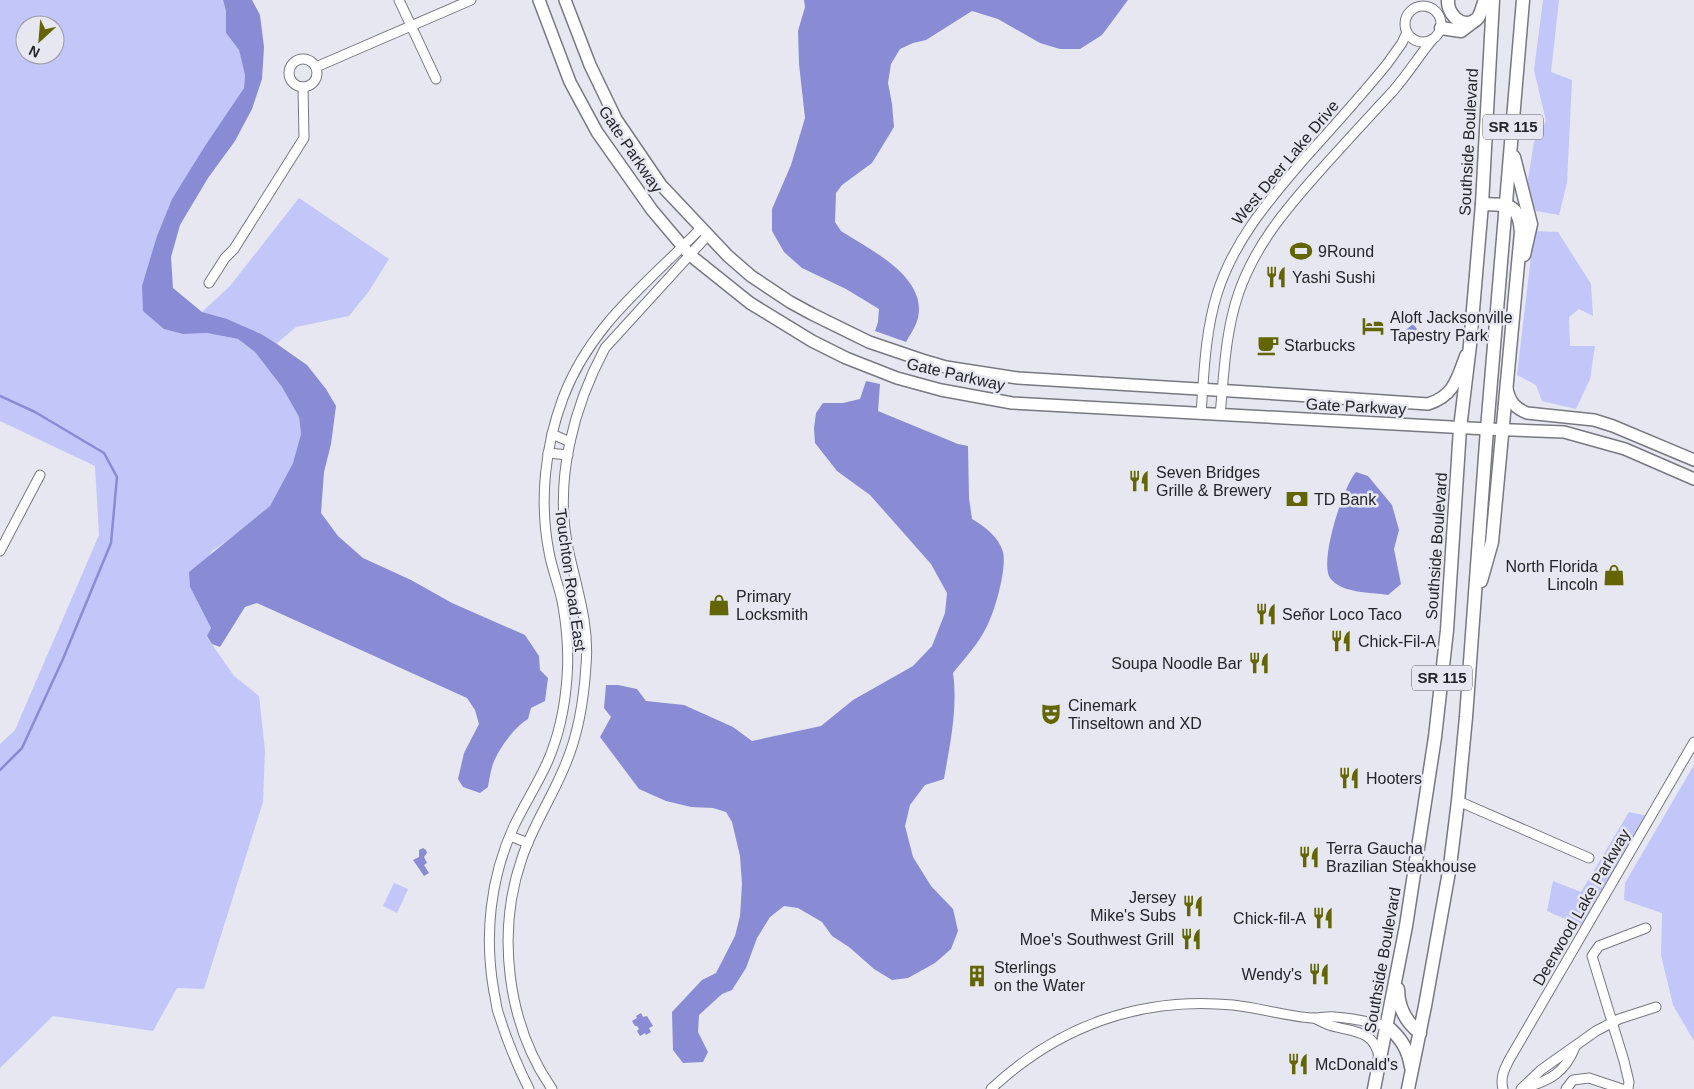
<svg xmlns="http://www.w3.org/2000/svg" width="1694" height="1089" font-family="Arial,sans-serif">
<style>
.green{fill:#c2c6f8;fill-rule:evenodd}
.water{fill:#898cd5}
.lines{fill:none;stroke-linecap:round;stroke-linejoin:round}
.stream{stroke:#898cd5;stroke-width:2.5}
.minor-casing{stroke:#777880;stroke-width:11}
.major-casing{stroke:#777880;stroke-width:14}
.highway-casing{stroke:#777880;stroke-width:15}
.minor{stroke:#fff;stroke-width:9}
.major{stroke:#fff;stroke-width:11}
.highway{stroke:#fff;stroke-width:12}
.labels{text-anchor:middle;stroke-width:5;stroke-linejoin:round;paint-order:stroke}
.shield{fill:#e6e7f1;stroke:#5e5f64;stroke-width:1}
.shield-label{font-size:15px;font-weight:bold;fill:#242528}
.street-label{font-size:16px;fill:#242528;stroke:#e6e7f1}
.poi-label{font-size:16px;fill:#242528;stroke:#e6e7f1;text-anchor:start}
</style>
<rect width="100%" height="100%" fill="#e6e7f1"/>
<g class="green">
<path d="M0 0H223L226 11V33L239 50 245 75 244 88 172 199 157 236 183 334 207 333 238 339 255 352 282 387 299 417 301 434 293 463 270 506 236 535 212 551 190 587 211 628 207 637 234 676 259 696 265 750 263 802 204 989 177 988 153 1031 53 1016 0 1068V744L15 730 99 535 95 466 0 421ZM25 25H55V55H25Z"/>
<polygon points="1543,0 1559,0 1551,72 1572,80 1567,183 1559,215 1536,211 1526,192 1534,142 1546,121 1534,70"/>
<path d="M299 198 389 259 369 291 349 316 296 327 276 344C253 330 228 320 202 312L230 286Z"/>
<polygon points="1534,231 1558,232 1591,284 1593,316 1579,309 1569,317 1570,346 1595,346 1590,379 1576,409 1542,401 1536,385 1517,375"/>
<polygon points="1694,765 1694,1041 1673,1005 1661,955 1662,913 1624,900 1625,883"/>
<polygon points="1629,812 1648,816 1581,926 1547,911 1553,881 1581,892"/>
<polygon points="394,883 408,889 397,913 383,906"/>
</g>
<g class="water">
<path d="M223 0H252L260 15 264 47 262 79 252 109 235 141 208 178 180 225 171 257 173 288 202 312 227 319 261 334 277 344 307 365 326 389 336 406 331 444 324 472 321 513 338 536 363 558 411 580 452 603 525 635 539 656 540 670 548 678 545 701 531 708 528 719C515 726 496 752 492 767 490 774 489 781 488 787L480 793 463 787 458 779 464 753 479 724 475 710 467 698 257 603 245 607 220 647 212 644 207 636 211 628 190 587 189 572 270 506 293 463 301 434 299 417 282 387 255 352 238 339 207 333 183 334 164 329 143 311 142 286 157 236 172 199 205 146 244 88 245 75 239 50 226 33V11Z"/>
<path d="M804 0H1128L1102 35 1080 49H1060L1040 43 998 19 972 11 926 40 913 43 900 49 891 64 888 83 892 104 894 127 872 163 842 185 836 193 835 222 841 231C870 250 927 276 918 318 916 326 910 335 906 342L875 331 878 322 879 309 846 289 802 268 784 252 772 231V209L791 165 805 118 799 64 798 31 805 7Z"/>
<polygon points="1413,324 1417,329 1406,339 1401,334"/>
<path d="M866 381 880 384 878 411 958 444 968 446 969 498 972 519C984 526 999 537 1003 552 1007 568 995 611 987 626 979 643 965 658 953 673 958 708 950 744 944 779L925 785 910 805 905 826 913 857 931 886 953 909 958 931 951 949 935 963 908 978 892 980 874 969 849 947 832 936 822 922 798 908 784 906 770 917 757 938 746 968 732 990 722 994 699 1015 698 1032 708 1052 703 1062 683 1063 673 1050 672 1012 702 980 716 973 735 936 740 916 742 884 740 856 732 822 726 812 713 808 691 807 666 801 639 789 600 737 611 717 604 708 606 685H618L637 689 646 701 684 705 733 727 752 741 821 726 853 700 913 666 932 646 945 613 947 593 931 564 870 495 837 471 815 443 814 428 816 413 823 403H843L860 399Z"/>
<path d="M1356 472 1368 476 1392 505 1399 530 1394 549 1401 584 1388 595C1371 592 1342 594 1330 578 1319 561 1343 487 1356 472Z"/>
<polygon points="423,848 426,850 427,853 424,857 427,863 424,865 429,873 424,876 413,860 419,857 419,850"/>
<polygon points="641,1013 643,1017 647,1016 653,1026 649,1028 651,1032 646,1035 645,1033 640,1036 637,1031 639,1029 637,1026 635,1026 632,1021 637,1018 636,1016"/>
</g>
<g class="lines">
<polyline class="stream" points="0,396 35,412 104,453 117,477 111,543 63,659 22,748 0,770"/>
<g class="minor-casing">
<g id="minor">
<polyline points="399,0 436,79"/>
<circle cx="1423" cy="24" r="18"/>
<circle cx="303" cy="73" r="14"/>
<polyline points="316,67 471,0"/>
<polyline points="209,283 225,258 234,249 304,138 303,87"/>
<path d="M1201 414C1204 373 1205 333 1217 294 1234 240 1269 200 1305 158 1333 127 1361 96 1387 64L1402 43 1407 32"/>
<path d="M1220 415C1224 375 1225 334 1238 295 1254 247 1285 210 1319 172 1343 145 1368 118 1393 91 1407 75 1419 56 1432 40"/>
<polyline points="552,434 570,442"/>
<polyline points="548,453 568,455"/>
<polyline points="0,551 40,475"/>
<polyline points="1458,801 1589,858"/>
<polyline points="510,836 528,843"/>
<path d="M1314 1018C1320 1021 1326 1024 1332 1026 1354 1032 1374 1030 1379 1057"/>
<path d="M1524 1088C1549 1081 1565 1073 1575 1047"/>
<path d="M529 1089C517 1065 507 1041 499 1015 496 1008 496 1000 494 992 484 936 490 878 514 826 524 805 537 785 547 763 559 736 565 707 567 677 569 653 567 630 563 606 560 588 552 570 549 552 539 501 545 446 563 398 591 324 648 283 701 228"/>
<path d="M552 1089C507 1024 496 933 522 858 533 825 553 796 566 763 579 732 584 699 586 665 590 623 575 584 567 543 555 477 574 406 605 348L708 235"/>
<path d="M991 1089C1058 1026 1141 996 1233 1005 1260 1008 1286 1016 1312 1018 1320 1018 1327 1016 1335 1017 1352 1018 1370 1022 1387 1026"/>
<path d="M1503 1089C1500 1078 1504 1070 1509 1060L1694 742"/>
<polyline points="1521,1089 1541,1070 1596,1031 1619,1019 1656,1007"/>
<polyline points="1566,1089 1573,1080 1589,1078 1622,1089"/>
<polyline points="1628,1089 1629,1082 1624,1061 1592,956 1599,946 1646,928"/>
</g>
</g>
<g class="major-casing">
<g id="major">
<polyline points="539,0 570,82 597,132 652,210 690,255 750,303 812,341 846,358 897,378 941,390 1012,403 1487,429 1564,432 1625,449 1694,479"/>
<path d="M565 0 590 65 616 119 661 185 728 256 751 276 790 302 812 314 869 342 922 360 946 367 1018 378 1295 395 1428 404C1454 396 1457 379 1466 355"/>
<path d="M1507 389C1510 402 1515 408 1527 413L1594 420 1613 426 1694 460"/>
</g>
</g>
<g class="highway-casing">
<g id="highway">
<path d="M1448 0C1447 12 1460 29 1474 21 1481 18 1482 6 1485 0"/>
<polyline points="1441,28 1461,31 1474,21"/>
<polyline points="1514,157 1531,224 1524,255"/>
<path d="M1481 581 1492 542 1521 232C1519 202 1507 205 1482 204"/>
<path d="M1398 989C1398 1007 1406 1022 1420 1033"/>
<path d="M1387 1026C1401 1038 1408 1049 1411 1067"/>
<polyline points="1374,1089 1406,926 1435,737 1447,630 1460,428 1470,345 1482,204 1493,0"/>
<polyline points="1408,1089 1425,1006 1450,866 1458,801 1466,717 1487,429 1523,0"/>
</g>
</g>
<use href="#minor" class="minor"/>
<use href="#major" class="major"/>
<use href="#highway" class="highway"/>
</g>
<defs>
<g id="stadium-bare" transform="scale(1.725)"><path d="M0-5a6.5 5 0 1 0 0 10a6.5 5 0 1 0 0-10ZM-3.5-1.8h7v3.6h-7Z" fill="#626500" stroke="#e6e7f1" stroke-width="2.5" paint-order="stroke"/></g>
<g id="restaurant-bare" transform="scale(1.725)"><path d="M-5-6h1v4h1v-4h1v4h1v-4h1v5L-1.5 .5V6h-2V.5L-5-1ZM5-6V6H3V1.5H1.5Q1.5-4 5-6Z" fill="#626500" stroke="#e6e7f1" stroke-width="2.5" paint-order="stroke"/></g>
<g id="hotel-bare" transform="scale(1.725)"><path d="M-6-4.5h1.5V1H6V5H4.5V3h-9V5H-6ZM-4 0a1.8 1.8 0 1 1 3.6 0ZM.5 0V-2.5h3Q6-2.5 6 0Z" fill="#626500" stroke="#e6e7f1" stroke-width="2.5" paint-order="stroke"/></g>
<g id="cafe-bare" transform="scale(1.725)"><path d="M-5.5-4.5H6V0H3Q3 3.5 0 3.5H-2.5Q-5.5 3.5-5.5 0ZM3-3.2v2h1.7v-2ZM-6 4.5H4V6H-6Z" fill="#626500" stroke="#e6e7f1" stroke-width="2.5" paint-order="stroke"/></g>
<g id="bank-bare" transform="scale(1.725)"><path d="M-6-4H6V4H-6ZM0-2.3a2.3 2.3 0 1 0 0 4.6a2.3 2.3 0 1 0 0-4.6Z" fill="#626500" stroke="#e6e7f1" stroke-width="2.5" paint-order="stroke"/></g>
<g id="shop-bare" transform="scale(1.725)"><path d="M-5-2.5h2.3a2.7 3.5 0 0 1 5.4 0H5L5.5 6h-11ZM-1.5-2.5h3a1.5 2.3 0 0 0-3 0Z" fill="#626500" stroke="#e6e7f1" stroke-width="2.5" paint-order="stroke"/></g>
<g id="theatre-bare" transform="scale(1.725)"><path d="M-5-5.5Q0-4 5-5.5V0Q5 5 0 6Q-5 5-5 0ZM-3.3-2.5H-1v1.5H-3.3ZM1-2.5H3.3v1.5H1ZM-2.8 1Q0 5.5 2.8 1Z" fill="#626500" stroke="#e6e7f1" stroke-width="2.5" paint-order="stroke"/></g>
<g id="building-bare" transform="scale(1.725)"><path d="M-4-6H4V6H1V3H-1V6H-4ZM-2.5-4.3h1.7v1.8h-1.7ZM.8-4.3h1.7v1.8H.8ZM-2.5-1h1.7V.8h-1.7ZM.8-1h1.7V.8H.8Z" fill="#626500" stroke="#e6e7f1" stroke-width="2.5" paint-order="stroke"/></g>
</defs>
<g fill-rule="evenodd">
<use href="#stadium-bare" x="1301" y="251"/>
<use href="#restaurant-bare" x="1276" y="277"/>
<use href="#hotel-bare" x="1373" y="326"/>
<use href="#cafe-bare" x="1268" y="345"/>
<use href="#restaurant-bare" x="1139" y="481"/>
<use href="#bank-bare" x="1297" y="499"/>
<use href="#shop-bare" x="1614" y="575"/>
<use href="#shop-bare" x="719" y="605"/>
<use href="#restaurant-bare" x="1266" y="614"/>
<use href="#restaurant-bare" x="1341" y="641"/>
<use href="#restaurant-bare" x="1259" y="663"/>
<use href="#theatre-bare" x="1051" y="714"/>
<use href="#restaurant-bare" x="1349" y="778"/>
<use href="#restaurant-bare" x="1309" y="857"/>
<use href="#restaurant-bare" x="1193" y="906"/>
<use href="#restaurant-bare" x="1323" y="918"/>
<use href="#restaurant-bare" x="1191" y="939"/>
<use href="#restaurant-bare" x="1319" y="974"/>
<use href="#building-bare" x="977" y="976"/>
<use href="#restaurant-bare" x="1298" y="1064"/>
</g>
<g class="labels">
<g class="shield">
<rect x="1483" y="114.5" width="60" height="25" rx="4"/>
<rect x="1412" y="665.5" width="60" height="25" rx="4"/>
</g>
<g class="shield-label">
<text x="1513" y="132">SR 115</text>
<text x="1442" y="683">SR 115</text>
</g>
<g class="street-label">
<text transform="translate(1468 142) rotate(-87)" y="6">Southside Boulevard</text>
<text transform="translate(631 149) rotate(56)" y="6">Gate Parkway</text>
<text transform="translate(1285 162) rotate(-50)" y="6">West Deer Lake Drive</text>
<text transform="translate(956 374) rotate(13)" y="6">Gate Parkway</text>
<text transform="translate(1356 406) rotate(3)" y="6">Gate Parkway</text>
<text transform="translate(1436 546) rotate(-86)" y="6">Southside Boulevard</text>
<text transform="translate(571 580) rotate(82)" y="6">Touchton Road East</text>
<text transform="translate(1581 907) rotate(-60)" y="6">Deerwood Lake Parkway</text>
<text transform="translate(1382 960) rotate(-80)" y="6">Southside Boulevard</text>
</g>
<g class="poi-label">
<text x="1318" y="257">9Round</text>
<text x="1292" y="283">Yashi Sushi</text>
<text x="1390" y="323">Aloft Jacksonville<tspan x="1390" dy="18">Tapestry Park</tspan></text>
<text x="1284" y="351">Starbucks</text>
<text x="1156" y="478">Seven Bridges<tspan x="1156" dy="18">Grille &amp; Brewery</tspan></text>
<text x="1314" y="505">TD Bank</text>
<text x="1598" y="572" text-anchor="end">North Florida<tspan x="1598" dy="18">Lincoln</tspan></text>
<text x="736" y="602">Primary<tspan x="736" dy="18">Locksmith</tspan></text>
<text x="1282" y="620">Señor Loco Taco</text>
<text x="1358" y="647">Chick-Fil-A</text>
<text x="1242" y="669" text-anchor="end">Soupa Noodle Bar</text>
<text x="1068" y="711">Cinemark<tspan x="1068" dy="18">Tinseltown and XD</tspan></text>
<text x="1366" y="784">Hooters</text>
<text x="1326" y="854">Terra Gaucha<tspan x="1326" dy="18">Brazilian Steakhouse</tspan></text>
<text x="1176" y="903" text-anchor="end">Jersey<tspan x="1176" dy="18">Mike's Subs</tspan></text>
<text x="1306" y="924" text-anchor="end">Chick-fil-A</text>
<text x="1174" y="945" text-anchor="end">Moe's Southwest Grill</text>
<text x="994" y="973">Sterlings<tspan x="994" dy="18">on the Water</tspan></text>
<text x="1302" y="980" text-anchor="end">Wendy's</text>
<text x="1315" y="1070">McDonald's</text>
</g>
</g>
<g transform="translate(40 40) rotate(206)"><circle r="24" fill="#e6e7f1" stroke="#9899a1"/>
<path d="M0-4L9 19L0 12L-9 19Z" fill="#626500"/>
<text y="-8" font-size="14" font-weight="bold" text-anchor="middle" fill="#242528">N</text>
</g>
</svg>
